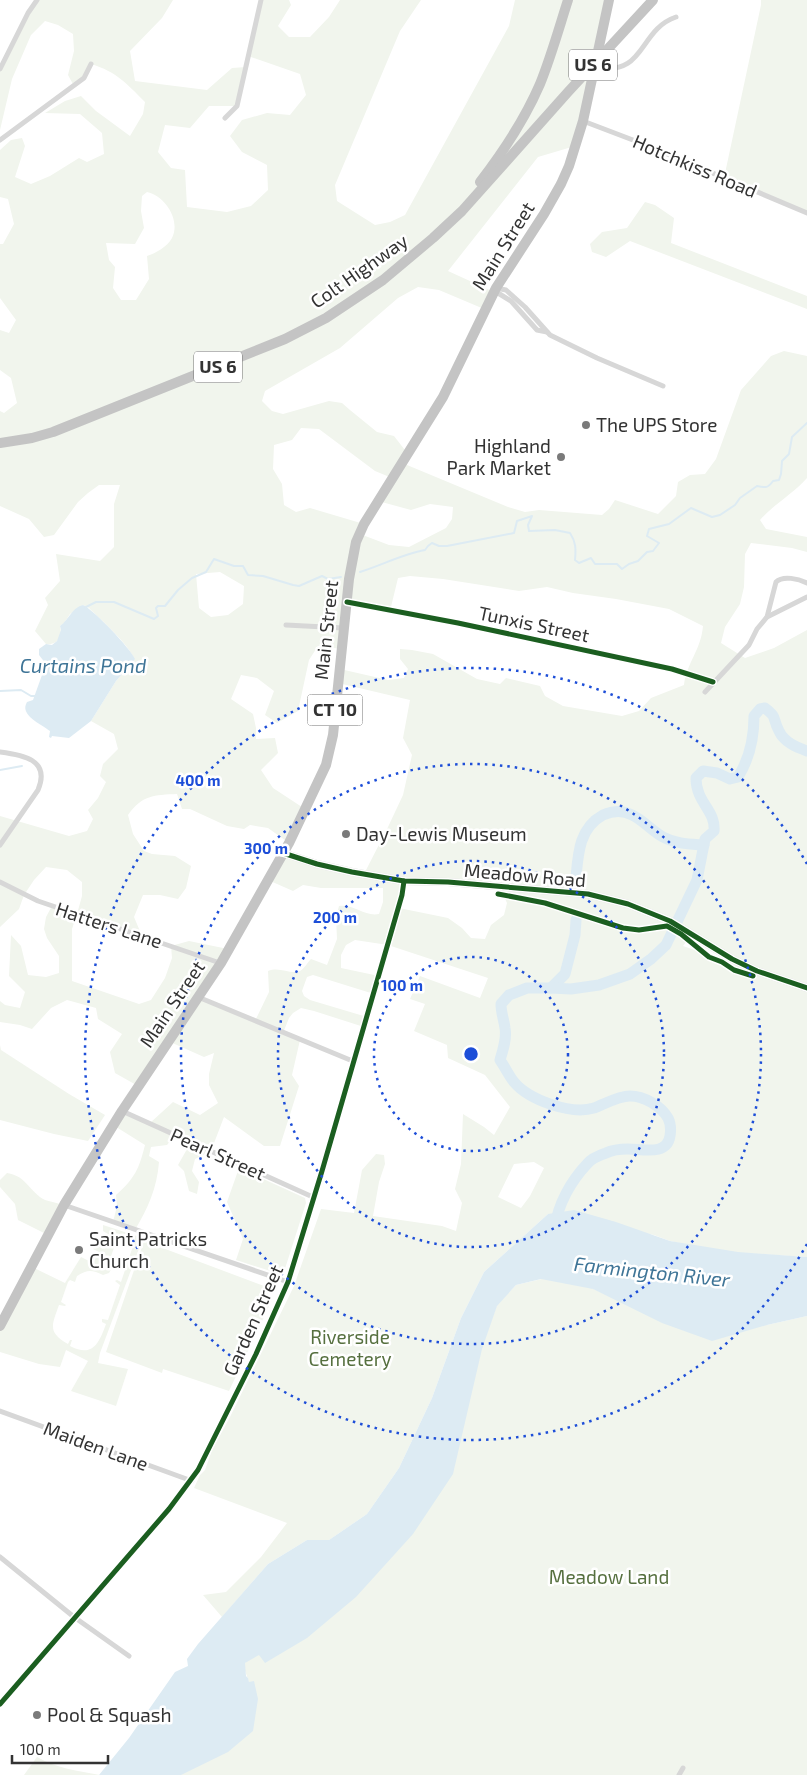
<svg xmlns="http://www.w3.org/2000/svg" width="807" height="1775" font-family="'Exo 2',sans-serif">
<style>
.green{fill:#f1f5ed;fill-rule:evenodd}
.water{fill:#ddebf3}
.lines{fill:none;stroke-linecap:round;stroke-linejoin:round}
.stream{stroke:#ddebf3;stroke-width:2}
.river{stroke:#ddebf3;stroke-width:11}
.street{stroke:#d7d7d7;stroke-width:5}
.secondary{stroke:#d0d0d0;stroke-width:8}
.highway{stroke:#c4c4c4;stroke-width:10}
.cycleway-casing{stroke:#fff;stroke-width:8}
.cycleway{stroke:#1b5e20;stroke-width:5}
.ring{fill:none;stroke:#1d4ed8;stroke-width:2.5;stroke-dasharray:2.5 5}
.poi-dot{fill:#7a7a7a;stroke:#fff;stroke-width:2}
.labels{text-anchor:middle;stroke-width:5;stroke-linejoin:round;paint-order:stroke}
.shield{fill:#fff;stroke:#707070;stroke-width:1}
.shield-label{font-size:18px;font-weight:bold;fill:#333}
.street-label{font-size:19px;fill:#333;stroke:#fff}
.poi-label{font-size:19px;fill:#333;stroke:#fff;text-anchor:start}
.park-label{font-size:19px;fill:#56703f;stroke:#fff}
.water-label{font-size:20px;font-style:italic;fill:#3f7597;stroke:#fff}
.centre{fill:#1d4ed8;stroke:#fff;stroke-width:2.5}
.ring-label{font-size:15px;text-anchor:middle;font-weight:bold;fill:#1d4ed8;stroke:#fff;stroke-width:5;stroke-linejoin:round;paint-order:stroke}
</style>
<rect width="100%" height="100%" fill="#fff"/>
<g class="green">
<path d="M37 0H173L162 18 130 51 135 81 207 90 232 68 246 67 237 106H209L190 128 165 125 158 152 171 168 185 170 187 207 227 212 251 206 268 190 267 165 242 152 230 136 242 120 267 113 290 115 306 95 300 74 248 56 261 0H289L291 5 278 26 289 37H310L329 17 340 0H421L400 31 335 185 337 201 375 225 390 222 405 215 509 26 515 0H609L575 146 538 157 448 271 494 292 484 309 439 290 418 287 398 298 340 348 265 391 262 401 272 411 283 414 329 401 342 403 350 410 377 432 394 436 408 454 407 465 508 507 525 512 539 510 602 515 609 509 615 500 658 514 676 496 678 482 690 475 705 474 716 459 741 390 771 356 784 351 807 356V478C793 494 774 504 760 520L766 529 807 537V552L792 548 751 543 745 554 744 587 740 604 725 627 721 643 745 658 774 648 807 630V1257L725 1252 670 1241 654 1235 548 1214 484 1272 461 1318 432 1398 399 1468 367 1514 329 1540H307L268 1564 222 1617 203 1595 226 1592 261 1557 287 1523 194 1488 200 1475 205 1470 212 1450 230 1417 294 1286 321 1209 354 1213 362 1170 376 1154 384 1155 385 1164 379 1182 373 1216 442 1226 456 1231 462 1203 455 1189 461 1164 463 1114 484 1127 494 1135 510 1107 485 1075 448 1058 447 1045 414 1031 425 1004 410 999 420 976 480 998 488 978 388 945 355 940 346 945 341 955V968L379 976 374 994 313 975 307 977 302 991 304 996 310 1000 367 1017 364 1027 314 1011 301 1008 293 1013 289 1018 283 1033 300 1040 292 1075 299 1086 280 1146H264L224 1117 211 1151 195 1159 192 1171 199 1182 197 1194 189 1191 184 1171 178 1165 191 1142 175 1135 167 1145 151 1147 149 1156 159 1162C157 1188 148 1208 135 1230L113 1222 117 1206 116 1195C135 1178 139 1169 145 1145L113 1125 122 1111 150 1123 173 1102 200 1115 218 1103 209 1085V1074L214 1053 204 1057 168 1041 138 1086 115 1073 110 1052 122 1034 98 1019 96 1008 67 1000 51 1008 32 1029 20 1025 0 1022V1001L5 1005 20 1008 25 992 9 976 11 935 21 946 28 975 46 977 59 973V956L47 938 44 929 46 917 52 906 77 914 82 896V882L67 870 46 867 34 880 24 895 19 909 0 927V816L69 836 87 831 93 819 88 810 98 798 106 782 100 776 103 764 118 749 114 734 91 721 116 681 133 662 134 659C129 644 101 620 89 608L83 605 70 614 64 623 60 626C63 637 57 645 46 644L35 631 48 605 45 598 60 581 56 554 100 561 114 547V504L120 485H99L88 493 78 502 54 535 44 537 29 519 0 506V411L4 413 17 403 11 378 0 370V330L9 333 16 320 0 298V244H3L14 224 8 199 0 197V150L11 140 22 138 25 146 15 177 31 184 50 176 79 158 87 162 104 154 102 133 80 114 45 113 65 101 81 96 96 111 130 136 143 114 145 102C126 83 117 72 91 64L84 78 74 86 68 75 74 51 73 34 58 25 45 21 31 35 12 79 0 130V69ZM147 192C165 196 181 220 172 238 167 247 156 253 147 256L149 279 136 300H121L113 288 115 267 109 260 106 243 135 244 144 228 141 211 142 196ZM301 428 319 429 375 471 392 478 378 501 411 510 430 504 453 507 452 519 446 528 409 547 389 545 360 534 364 524 310 508 296 512 284 505 282 484 273 469 274 445 292 440ZM220 572 244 586 243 604 228 615 211 617 199 608 196 574ZM410 576 443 579 519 591 547 587 573 593 616 599 669 609 703 626C701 650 687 662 684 685L651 698 639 711 622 716 563 706 545 696 540 686 506 678 500 684 477 679 433 654 412 650 400 649V659L408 669 404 678 388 680 340 669 338 683 410 700 403 738 412 755 403 795 388 827 364 874 283 853 268 880 293 891 303 885 321 888H383V902L379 914C365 917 354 904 339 906L336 917 337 939 327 965 311 959C308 962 304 969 300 971 290 975 280 966 268 971L269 992 255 1021 198 997 228 949 189 941 171 946 172 958 165 978 151 1000 139 1004 72 981V929L77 914 142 936 134 917 143 895H160L178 899 186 888 191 866 175 856 152 854 144 851 133 834 128 815C142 795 154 795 177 794L182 809H190L227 826 244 829 250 825 268 828 289 843 305 809 273 788 261 770 278 753 275 738 256 739V728L253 714 231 699 241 675 257 678 274 691 265 715 277 723 298 711 309 660 318 646 342 649 347 602 390 611 398 578ZM404 881 500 888 507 903 504 915 491 925 485 939 471 938 462 928 448 918 399 908ZM692 934 731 959 727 961 683 946ZM534 1162 544 1168 530 1196 521 1208 498 1197 514 1164Z"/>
<polygon points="761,0 807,0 807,213 724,178 761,5"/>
<polygon points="645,202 655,205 674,218 671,243 807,296 807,309 630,241 606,257 592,252 590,244 602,232 627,228"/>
<polygon points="0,1045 1,1050 69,1094 105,1115 88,1141 54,1134 0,1120"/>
<polygon points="239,1168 305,1198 306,1203 283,1275 236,1260 243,1239 227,1202"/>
<path d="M7 1173C27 1176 29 1192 45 1200 51 1202 58 1203 64 1205L48 1235 18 1220 15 1204 0 1187V1180Z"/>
<path d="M103 1225 143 1238 100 1353 98 1363 128 1369 116 1406 71 1391 88 1361 66 1350 60 1367 39 1364 0 1352V1326L32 1267 65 1283 81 1257 93 1263 99 1252 93 1249 98 1240 104 1241 108 1234 103 1231ZM117 1239 133 1246 121 1282 117 1280 115 1281 120 1285 108 1320 102 1319V1322L106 1324C99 1343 93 1358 70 1346L72 1340H70L68 1344C47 1332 52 1325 59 1305L65 1306 66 1305 61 1302 68 1282 70 1280 75 1282 77 1276C88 1269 92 1270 103 1275L109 1273 112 1268 108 1265Z"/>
<polygon points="144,1241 264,1286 272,1300 229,1391 163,1369 162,1373 106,1352"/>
<polygon points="546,1278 587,1286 631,1306 767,1325 807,1316 807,1775 172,1775 249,1682 244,1668 245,1663 464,1396 497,1305 516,1285"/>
<path d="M37 1757C56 1768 78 1771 100 1775H24Z"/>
</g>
<g class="water">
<path d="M83 605C94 610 130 648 135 659L116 681 91 721 69 738 52 736 51 738 49 737 50 731C41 724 19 715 27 702L33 700 46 664 39 655V649L46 644 52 645 57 641 61 630 60 626C69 620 71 608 83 605Z"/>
<polygon points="574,1210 616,1222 670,1241 738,1252 807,1257 807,1316 767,1325 712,1341 662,1323 593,1289 541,1279 516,1285 497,1306 482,1349 453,1474 413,1534 356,1597 307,1638 265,1663 259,1655 245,1663 246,1676 248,1678 249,1682 254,1681 258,1699 253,1731 228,1752 181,1775 99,1775 129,1738 175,1672 188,1666 187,1659 198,1644 268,1564 307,1540 329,1540 367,1514 399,1468 432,1398 461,1318 484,1272 548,1214"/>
</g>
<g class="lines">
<g class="stream">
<path d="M360 572C382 565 403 554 425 550L428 546 432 543 439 546H447L514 533 517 521 532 516 528 525 529 531 555 530 570 533C576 542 576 549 575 560L579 563 591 558 595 564H617L622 569 629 564 638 561 647 552 653 551 659 543 647 536 649 529 669 524 691 508 712 517 720 515 735 505 740 498 757 486C766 488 768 488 773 481L779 480 781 474 782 461 789 454 792 437 807 423"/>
<polyline points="85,608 86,607 96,602 114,602 154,619 158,616 156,608 158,606 165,606 178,590 192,578 206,572 214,559 234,566 243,566 248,575 263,576 293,585 299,586 322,576 328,579 341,577"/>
<polyline points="0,691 21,690 31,696 35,696"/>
<polyline points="0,770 22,766"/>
</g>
<g class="river">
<path d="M576 878C578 854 579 828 603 815 612 811 623 810 632 815 643 820 652 831 663 837 676 844 690 844 704 845"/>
<polyline points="551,988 565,974 575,935 576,920"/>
<path d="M555 1227C558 1204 571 1181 587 1164 591 1159 600 1155 606 1153 612 1150 622 1149 628 1149 643 1149 667 1156 670 1136 671 1130 671 1124 668 1118 661 1106 644 1096 630 1096 618 1096 605 1104 594 1108 571 1115 529 1100 514 1082 509 1076 505 1067 500 1060 503 1050 507 1038 505 1028 504 1020 501 1013 501 1004L509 995 527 988H551L571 989 599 985 630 974 651 959 666 945 697 880 705 839 714 831C716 810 696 803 696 778L703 771 717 773 730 779 738 777C750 758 754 738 754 716L760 709 765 708C778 718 772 718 779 731 784 742 796 747 807 751"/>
</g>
<g class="street">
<path d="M596 67C646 77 638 30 676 17"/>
<polyline points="0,69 28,13 37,0"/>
<polyline points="225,118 237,106 261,0"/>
<polyline points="583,121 646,145 807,213"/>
<polyline points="0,140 84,78 91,64"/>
<polyline points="496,288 506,290 525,307 550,335 597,358 663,386"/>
<polyline points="496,288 498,293 511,301 537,330 547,332"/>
<polyline points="347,602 458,623 672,669 713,682"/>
<path d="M767 617 776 582C783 575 799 579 807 583"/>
<polyline points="286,625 344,628"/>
<polyline points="705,692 749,645 757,629 767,617 807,597"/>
<path d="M0 752C22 755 51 759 38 790L0 845"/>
<polyline points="0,882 38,901 220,963"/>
<polyline points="198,997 355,1062"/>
<polyline points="122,1111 315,1198"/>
<polyline points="64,1205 288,1282"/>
<polyline points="0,1411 192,1481"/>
<polyline points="0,1557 74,1617 129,1656"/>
<polyline points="0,1704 169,1509 198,1470 256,1354 288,1282 322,1171 402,895 404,881"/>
<polyline points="679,1775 683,1768"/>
</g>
<polyline class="secondary" points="283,853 317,864 352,872 404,881 448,882 588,894 628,904 670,921 732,959 757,971 807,988"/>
<g class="highway">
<path d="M480 182C503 152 525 119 540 84 551 57 559 28 568 0"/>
<polyline points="0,443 32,438 53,432 285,339 326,318 383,280 433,238 462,211 568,92 653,0"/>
<polyline points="0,1326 64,1205 122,1111 221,963 289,843 326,765 333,735 349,579 356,542 364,524 443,397 496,288 544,214 561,184 569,166 583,121 609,0"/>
</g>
<g class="cycleway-casing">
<g id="cycleway">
<polyline points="347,602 458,623 672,669 713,682"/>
<polyline points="283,853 317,864 352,872 404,881 448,882 588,894 628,904 670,921 732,959 757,971 807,988"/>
<polyline points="498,894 545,903 623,928 639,930 667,926 681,934 709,957 722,962 734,970 753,976"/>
<polyline points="0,1704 169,1509 198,1470 256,1354 288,1282 322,1171 402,895 404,881"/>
</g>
</g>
<use href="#cycleway" class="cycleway"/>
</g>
<g class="ring">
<circle cx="471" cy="1054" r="97"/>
<circle cx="471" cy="1054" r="193"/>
<circle cx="471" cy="1054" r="290"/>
<path d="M807 1244A386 386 0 1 1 807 864"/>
</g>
<g class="poi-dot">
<circle cx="586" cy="425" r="5"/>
<circle cx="561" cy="457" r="5"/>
<circle cx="346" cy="834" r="5"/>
<circle cx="79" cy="1250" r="5"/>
<circle cx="37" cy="1715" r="5"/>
</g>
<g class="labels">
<g class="shield">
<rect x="569" y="49.5" width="48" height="31" rx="4"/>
<rect x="194" y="351.5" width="48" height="31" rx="4"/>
<rect x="307.5" y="694.5" width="55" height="31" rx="4"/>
</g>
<g class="shield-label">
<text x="593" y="71">US 6</text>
<text x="218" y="373">US 6</text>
<text x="335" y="716">CT 10</text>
</g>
<g class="street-label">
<text transform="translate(695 166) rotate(23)" y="7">Hotchkiss Road</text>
<text transform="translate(503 246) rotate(-58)" y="7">Main Street</text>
<text transform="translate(359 271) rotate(-35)" y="7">Colt Highway</text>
<text transform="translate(534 624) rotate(12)" y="7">Tunxis Street</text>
<text transform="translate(326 630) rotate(-84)" y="7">Main Street</text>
<text transform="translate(525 875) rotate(5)" y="7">Meadow Road</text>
<text transform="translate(109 925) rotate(18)" y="7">Hatters Lane</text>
<text transform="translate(172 1004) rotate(-56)" y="7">Main Street</text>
<text transform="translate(218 1154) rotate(24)" y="7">Pearl Street</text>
<text transform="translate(253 1320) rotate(-66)" y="7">Garden Street</text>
<text transform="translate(96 1446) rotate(20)" y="7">Maiden Lane</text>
</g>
<g class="poi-label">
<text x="596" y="432">The UPS Store</text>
<text x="551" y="453" text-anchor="end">Highland<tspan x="551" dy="22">Park Market</tspan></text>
<text x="356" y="841">Day-Lewis Museum</text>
<text x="89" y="1246">Saint Patricks<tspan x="89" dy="22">Church</tspan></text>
<text x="47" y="1722">Pool &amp; Squash</text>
</g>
<g class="park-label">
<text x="350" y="1344">Riverside<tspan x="350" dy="22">Cemetery</tspan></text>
<text x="609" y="1584">Meadow Land</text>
</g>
<g class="water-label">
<text x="83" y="673">Curtains Pond</text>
<text transform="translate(652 1272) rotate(6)" y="7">Farmington River</text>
</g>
</g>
<circle cx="471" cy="1054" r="8" class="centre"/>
<g class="ring-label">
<text x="198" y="786">400 m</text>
<text x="266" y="854">300 m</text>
<text x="335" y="923">200 m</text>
<text x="402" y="991">100 m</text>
</g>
<path d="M12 1755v8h96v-8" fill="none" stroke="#333333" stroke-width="2.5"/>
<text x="20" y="1755" font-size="15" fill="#333333" stroke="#ffffff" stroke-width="4" paint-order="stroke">100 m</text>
</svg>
